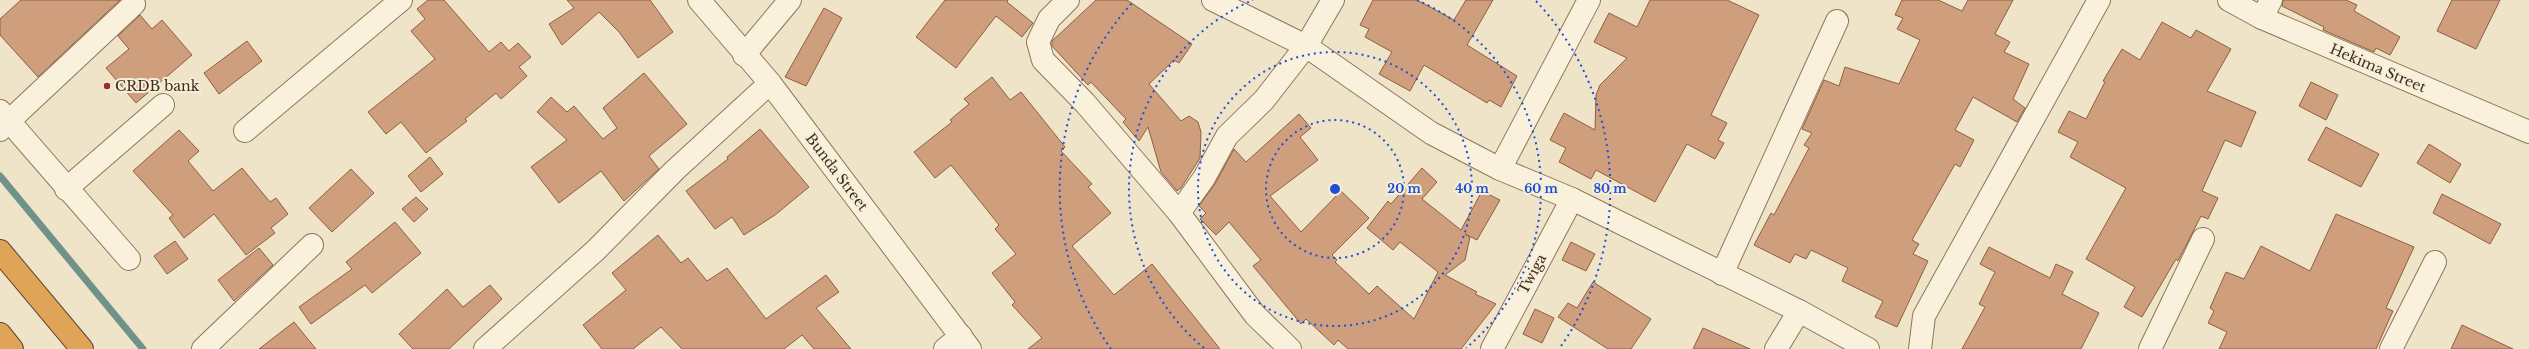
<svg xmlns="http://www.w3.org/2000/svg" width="2529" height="349" font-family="'Libre Baskerville',serif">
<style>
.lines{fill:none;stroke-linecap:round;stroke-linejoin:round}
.stream{stroke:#6f938a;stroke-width:7}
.building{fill:#cf9f7d;stroke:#8d5f41}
.minor-casing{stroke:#8d765c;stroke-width:24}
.highway-casing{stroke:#5b4430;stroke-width:24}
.minor{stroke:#faf1dc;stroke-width:22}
.highway{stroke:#e0a458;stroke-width:22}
.ring{fill:none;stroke:#1d4ed8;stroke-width:2;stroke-dasharray:2 4}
.poi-dot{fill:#9e2a2b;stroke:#f7eed8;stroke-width:1.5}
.labels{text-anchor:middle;stroke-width:4;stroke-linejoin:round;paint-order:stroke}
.street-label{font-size:14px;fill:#3d2e20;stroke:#f7eed8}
.poi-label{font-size:14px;fill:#3d2e20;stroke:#f7eed8;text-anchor:start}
.centre{fill:#1d4ed8;stroke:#f7eed8;stroke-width:2}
.ring-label{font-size:12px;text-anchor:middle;font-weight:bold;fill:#1d4ed8;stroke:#f7eed8;stroke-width:4;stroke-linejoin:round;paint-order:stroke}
</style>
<rect width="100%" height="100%" fill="#f0e4c8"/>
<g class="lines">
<polyline class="stream" points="0,176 143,349"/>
</g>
<g class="building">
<polygon points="21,0 120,0 38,77 0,35 0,19"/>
<polygon points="428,0 444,0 489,52 501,42 509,51 518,43 531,57 519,67 527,76 501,99 496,93 465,119 467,121 426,153 401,122 386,134 368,112 435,59 411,31 425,19 417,9"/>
<polygon points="567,0 650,0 673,32 638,58 619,32 599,12 562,45 549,24 574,8"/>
<polygon points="945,0 1008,0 1007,2 1033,23 1022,37 996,16 956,68 916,37"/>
<polygon points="1096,0 1127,0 1192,44 1179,63 1174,60 1149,84 1181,121 1189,116 1198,122 1201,132 1200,158 1181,188 1177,191 1161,172 1148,127 1139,141 1123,122 1126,119 1091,82 1088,85 1052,46 1052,41"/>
<polygon points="1373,0 1417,0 1454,20 1466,0 1493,0 1467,45 1517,76 1501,107 1489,100 1487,103 1424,65 1410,91 1379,74 1392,52 1365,37 1369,29 1360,25"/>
<polygon points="1650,0 1727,0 1759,15 1711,115 1727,123 1718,140 1724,143 1715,159 1687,144 1655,202 1596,170 1591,179 1559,162 1566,148 1550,140 1564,113 1595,130 1596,95 1600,85 1627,58 1594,42 1609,13 1637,27"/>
<polygon points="1902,0 1938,0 1962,11 1968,0 2013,0 1995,34 2010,42 2004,52 2029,64 2013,99 2025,108 2017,122 1973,97 1955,130 1974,140 1960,167 1955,164 1912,240 1919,244 1913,254 1928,261 1897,327 1875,317 1883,301 1842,281 1848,268 1811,250 1806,259 1795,254 1790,263 1754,245 1771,213 1774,215 1809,148 1804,145 1812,133 1802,129 1824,80 1839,86 1845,67 1899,84 1920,40 1897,29 1903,18 1895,15"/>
<polygon points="2283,0 2346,0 2357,5 2354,11 2400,37 2390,55 2376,48 2374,52 2323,30 2324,27 2282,6"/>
<polygon points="2452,0 2500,0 2476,49 2437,31"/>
<polygon points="824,8 842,18 806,86 785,77"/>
<polygon points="140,15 152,29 162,20 192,55 136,103 106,68 129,49 118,36"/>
<polygon points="2162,22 2191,38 2196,30 2231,49 2207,91 2256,112 2241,147 2225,140 2202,191 2218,198 2208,219 2201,216 2178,261 2176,259 2142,317 2124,307 2135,287 2086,259 2126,188 2070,157 2078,142 2058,132 2069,111 2086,119 2105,82 2103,81 2122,49 2140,60"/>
<polygon points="247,41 262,61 219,94 204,73"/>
<polygon points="644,73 687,124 649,156 659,169 624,201 601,171 559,203 531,167 567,140 537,112 551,97 567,112 574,106 603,139 617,128 603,108"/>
<polygon points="992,77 1010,100 1021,92 1065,147 1061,151 1092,184 1088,187 1111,213 1072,246 1114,295 1152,264 1220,349 1028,349 1042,338 1012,305 1015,302 992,273 1016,254 995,229 999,225 951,165 935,178 914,152 952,122 950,120 969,104 964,99"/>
<polygon points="2311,82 2338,95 2326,120 2299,106"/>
<polygon points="1299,114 1311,128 1300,137 1318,160 1270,196 1301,232 1341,191 1369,218 1332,255 1337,260 1335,262 1369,294 1377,286 1414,319 1438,272 1400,242 1393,250 1367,228 1388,201 1391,204 1422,168 1437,182 1422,199 1461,230 1482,191 1500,200 1477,240 1465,234 1470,237 1465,260 1445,275 1477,292 1475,294 1496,304 1461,349 1348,349 1338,340 1334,345 1306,319 1301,324 1253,266 1261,260 1229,222 1216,235 1200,219 1206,213 1199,206 1215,184 1234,149 1246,162"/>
<polygon points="2326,127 2379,154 2361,187 2308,160"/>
<polygon points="760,129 809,187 775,215 744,235 732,217 715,229 686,191 728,159 727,157"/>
<polygon points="179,130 199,151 188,161 213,191 242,168 270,202 276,198 288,214 271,228 275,233 246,255 214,214 184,238 169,218 173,215 133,171"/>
<polygon points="2429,144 2461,164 2450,183 2417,163"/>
<polygon points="430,157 443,174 421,192 408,176"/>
<polygon points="351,169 374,193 332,232 309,208"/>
<polygon points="2442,194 2501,224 2490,244 2433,213"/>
<polygon points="416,197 428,209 414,222 402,209"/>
<polygon points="2336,214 2414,247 2386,308 2393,311 2376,349 2219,349 2227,332 2208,323 2214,311 2210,308 2226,272 2244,279 2261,246 2310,271"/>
<polygon points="395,222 421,253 372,293 365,285 311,324 299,307 352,269 346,262"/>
<polygon points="658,235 681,263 688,258 707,281 727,268 766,319 826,275 839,292 816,308 851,349 814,349 802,335 784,349 682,349 661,327 633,349 602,349 583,325 626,290 612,273"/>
<polygon points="175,241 188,259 167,274 154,256"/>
<polygon points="1571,242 1595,254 1586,271 1562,260"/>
<polygon points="1989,247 2050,278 2056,264 2073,272 2062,294 2099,313 2081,349 1962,349 1985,307 1979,304 1995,272 1980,264"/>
<polygon points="259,248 273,265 234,301 218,280"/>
<polygon points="1593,282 1651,319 1631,349 1608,349 1558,317 1568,303 1577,308"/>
<polygon points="490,285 502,299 449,349 413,349 399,334 447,289 463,307"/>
<polygon points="1535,309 1554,318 1542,343 1523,334"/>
<polygon points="294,322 316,349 259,349"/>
<polygon points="2462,325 2513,349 2451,349"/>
<polygon points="1703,328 1750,349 1693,349"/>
</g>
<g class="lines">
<g class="minor-casing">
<g id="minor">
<polyline points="699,0 770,83 970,349"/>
<polyline points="1068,0 1049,19 1038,42 1043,60 1085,103 1179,213 1255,315 1290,349"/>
<polyline points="1213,0 1306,46 1431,133 1500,169 1572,199 1799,311 1868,349"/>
<polyline points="2229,0 2262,18 2529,132"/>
<polyline points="2262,18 2271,0"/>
<polyline points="744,55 790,0"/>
<polyline points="0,111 9,121 134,4"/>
<polyline points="0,130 9,121 129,259"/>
<polyline points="245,131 401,0"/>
<polyline points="1500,169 1589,0"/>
<polyline points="66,189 163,105"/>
<polyline points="1179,213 1204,178 1227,136 1264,100 1306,46 1333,0"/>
<polyline points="1722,274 1837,21"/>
<polyline points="203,349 312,245"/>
<polyline points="485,349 596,250 675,170 770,83"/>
<polyline points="945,349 961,336"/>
<polyline points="1492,349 1572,199"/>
<polyline points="1776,349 1799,311"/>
<polyline points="1920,349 1924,316 2099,0"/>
<polyline points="2150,349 2203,239"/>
<polyline points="2391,349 2435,262"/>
</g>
</g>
<g class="highway-casing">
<g id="highway">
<polyline points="0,251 82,349"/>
<polyline points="0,334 12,349"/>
</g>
</g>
<use href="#minor" class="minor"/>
<use href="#highway" class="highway"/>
</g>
<g class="ring">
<circle cx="1335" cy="189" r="69"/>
<circle cx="1335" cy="189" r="137"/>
<path d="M1204 348A206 206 0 0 1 1253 0M1417 0A206 206 0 0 1 1466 348"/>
<path d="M1111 349A275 275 0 0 1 1134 1M1536 1A275 275 0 0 1 1559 349"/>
</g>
<circle class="poi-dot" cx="107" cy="86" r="4"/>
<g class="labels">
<g class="street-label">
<text transform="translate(2378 68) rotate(23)" y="5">Hekima Street</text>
<text transform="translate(837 172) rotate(53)" y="5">Bunda Street</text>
<text transform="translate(1532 274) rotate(-62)" y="5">Twiga</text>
</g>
<g class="poi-label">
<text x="115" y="91">CRDB bank</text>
</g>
</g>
<circle cx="1335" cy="189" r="6" class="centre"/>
<g class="ring-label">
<text x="1404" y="193">20 m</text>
<text x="1472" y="193">40 m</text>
<text x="1541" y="193">60 m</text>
<text x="1610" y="193">80 m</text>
</g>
</svg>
